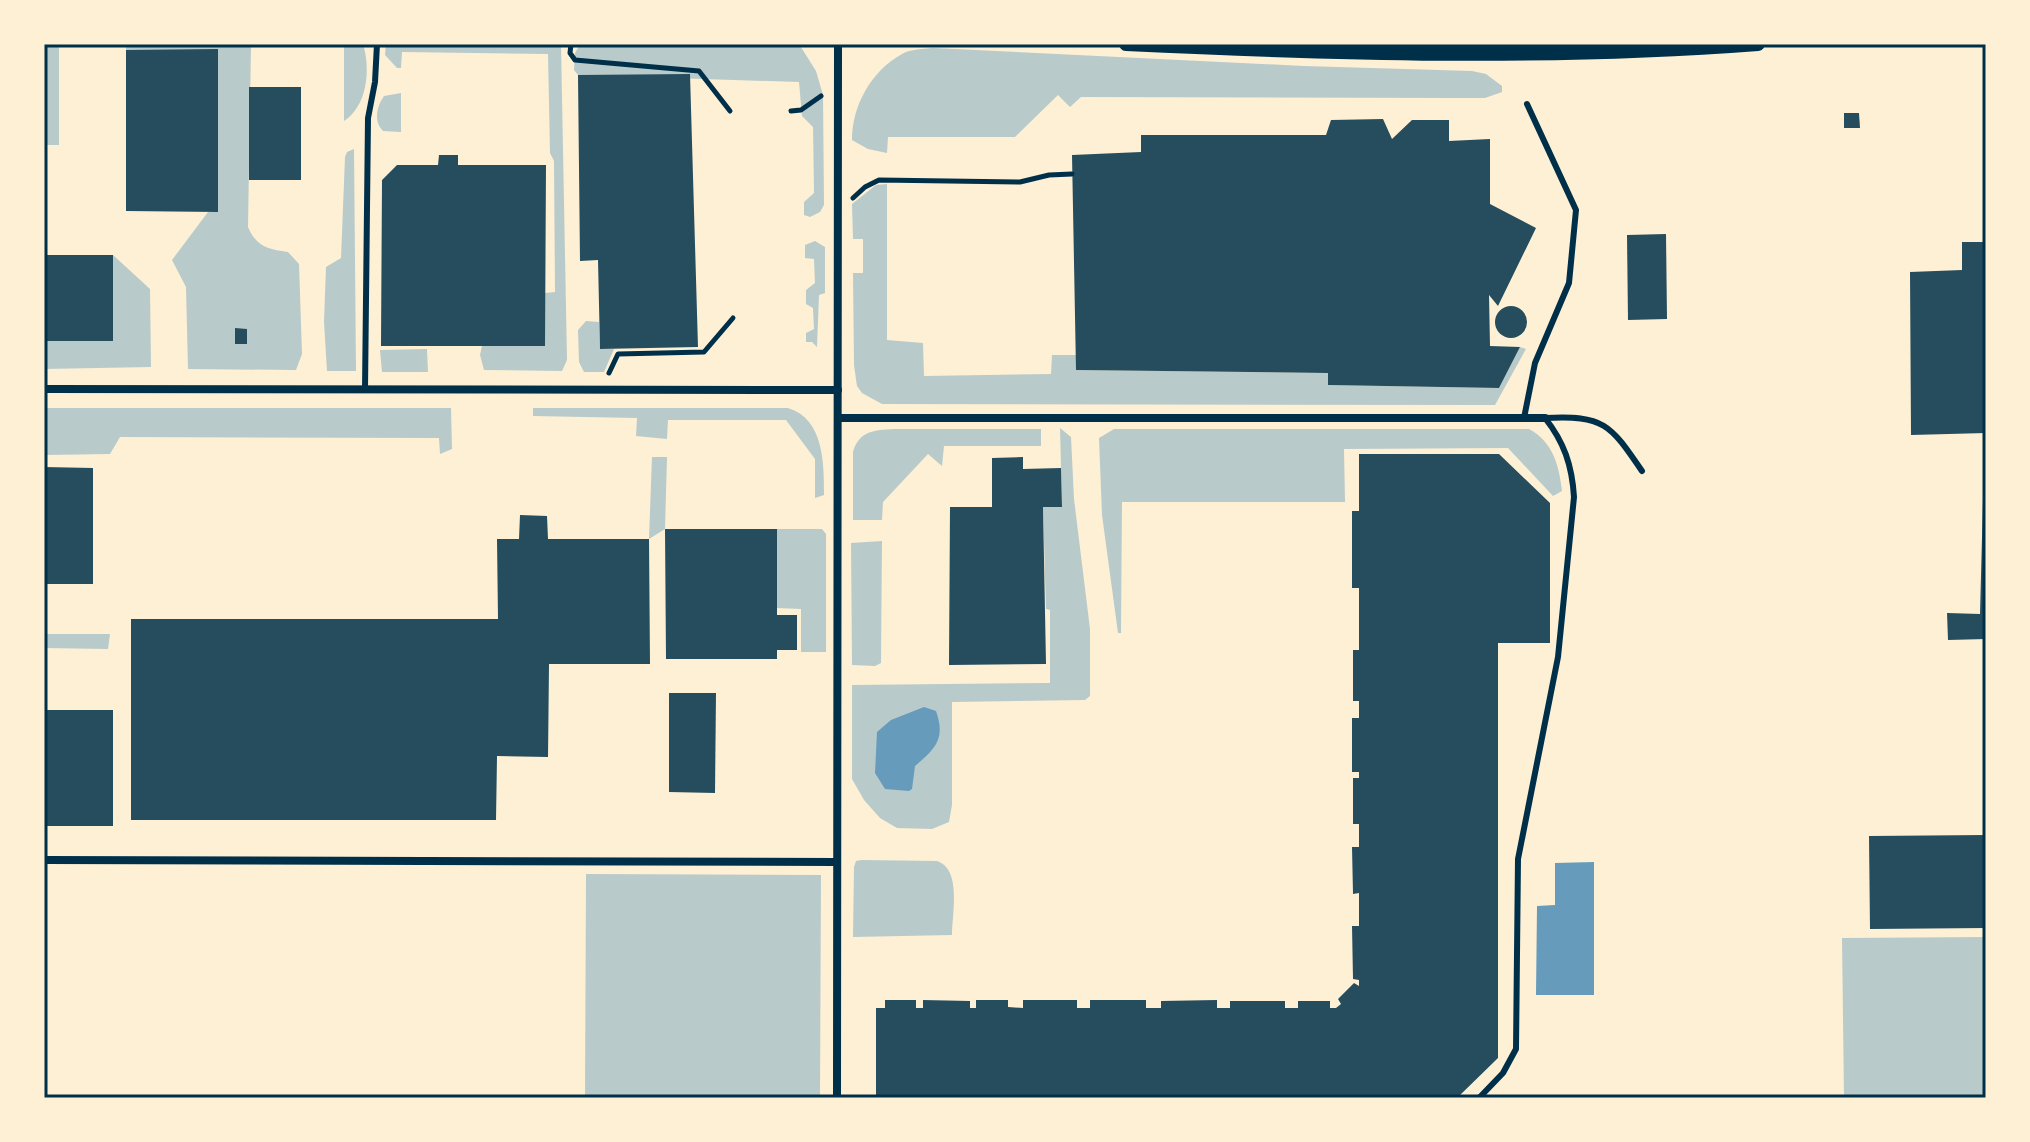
<svg xmlns="http://www.w3.org/2000/svg" width="2030" height="1142" font-family="'Titillium Web',sans-serif">
<style>
.green{fill:#b9caca}
.water{fill:#669bbc}
.building{fill:#264d5e}
.lines{fill:none;stroke-linecap:round;stroke-linejoin:round}
.path{stroke:#003049;stroke-width:5}
.service{stroke:#003049;stroke-width:6}
.minor{stroke:#003049;stroke-width:8}
.tertiary{stroke:#003049;stroke-width:14}
.neatline{fill:none;stroke:#003049;stroke-width:3}
</style>
<rect width="100%" height="100%" fill="#fdf0d5"/>
<g class="green">
<rect x="44" y="44" width="15" height="101"/>
<path d="M126 44H251L248 227C257 247 267 249 288 252L299 264 302 354 296 370 188 369 186 287 172 260 208 212 218 211V50H126Z"/>
<path d="M344 44H363C371 70 367 106 344 121Z"/>
<polygon points="386,44 561,44 567,360 562,371 484,370 480,355 482,346 545,346 545,293 555,292 554,161 550,153 548,54 402,52 401,68 397,68 385,55"/>
<polygon points="580,44 799,44 816,71 823,95 824,205 820,212 810,217 804,215 804,202 814,193 813,127 802,116 799,82 578,75 574,70 575,53"/>
<path d="M933 48 1304 66 1472 71 1486 74 1502 86V92L1485 98H1453L1081 97 1070 107 1058 95 1015 137H888L887 153 868 149 852 140C852 106 871 71 902 54 911 49 923 49 933 48Z"/>
<path d="M401 93V132L383 131C373 121 377 106 384 96Z"/>
<polygon points="354,149 356,371 327,371 324,322 326,267 341,258 345,157 347,152"/>
<polygon points="887,184 887,340 923,343 924,376 1051,374 1052,355 1076,355 1077,370 1328,373 1328,385 1499,388 1520,347 1526,349 1495,405 882,404 862,393 857,386 854,365 853,273 863,273 863,239 853,239 852,204 876,185"/>
<polygon points="815,241 825,247 825,293 819,295 817,347 812,342 806,342 806,333 814,329 813,308 806,304 806,290 815,283 814,259 805,258 805,245"/>
<polygon points="113,255 150,289 151,367 44,369 44,341 113,340"/>
<polygon points="586,321 599,322 600,349 614,349 604,372 584,372 579,362 578,330"/>
<polygon points="427,349 428,372 382,372 380,350"/>
<polygon points="44,408 451,408 452,449 440,454 439,438 120,437 110,454 44,455"/>
<path d="M533 408H788C824 419 824 463 824 495L815 498V459L786 420H668L667 439 636 436 637 418 533 416Z"/>
<polygon points="1060,428 1071,437 1074,499 1090,629 1090,696 1085,700 952,702 952,805 949,822 932,829 897,828 880,818 864,800 852,779 852,685 1050,683 1050,610 1046,609 1043,507 1062,506"/>
<path d="M1041 429V446H944L942 466 928 454 883 502 882 520H853V452C859 431 874 430 894 429Z"/>
<path d="M1114 429H1529C1553 442 1559 465 1562 491L1553 496 1508 448 1344 449 1345 502H1122L1121 633H1118L1102 515 1099 438Z"/>
<polygon points="652,457 667,457 665,529 649,539"/>
<polygon points="777,529 822,529 826,534 826,652 801,652 801,609 777,608"/>
<polygon points="882,541 881,663 875,666 852,665 851,543"/>
<polygon points="44,634 110,634 108,649 44,648"/>
<path d="M861 860 937 861C962 869 952 914 952 935L853 937 854 867 856 861Z"/>
<polygon points="586,874 821,875 820,1098 585,1098"/>
<polygon points="1986,937 1986,1098 1844,1098 1842,938"/>
</g>
<g class="water">
<path d="M924 707 936 711C946 739 935 749 915 766L912 789 909 791 885 789 875 773 877 732 891 720Z"/>
<polygon points="1594,862 1594,995 1536,995 1537,906 1555,905 1555,863"/>
</g>
<g class="building">
<polygon points="218,49 218,212 126,211 126,50"/>
<polygon points="690,74 698,347 600,349 598,260 580,261 578,75"/>
<rect x="249" y="87" width="52" height="93"/>
<polygon points="1844,113 1859,113 1860,128 1844,128"/>
<polygon points="1383,119 1392,139 1412,120 1449,120 1449,141 1490,139 1490,204 1536,228 1498,306 1489,295 1490,346 1520,347 1499,388 1328,385 1328,373 1076,370 1072,155 1141,152 1141,135 1326,135 1331,120"/>
<polygon points="439,155 458,155 458,165 546,165 545,346 381,346 382,180 397,165 438,165"/>
<polygon points="1666,234 1667,319 1628,320 1627,235"/>
<polygon points="1962,242 1986,242 1986,433 1911,435 1910,272 1962,270"/>
<rect x="44" y="255" width="69" height="86"/>
<circle cx="1511" cy="322" r="16"/>
<polygon points="235,328 247,329 247,344 235,344"/>
<polygon points="1359,454 1499,454 1550,503 1550,643 1498,643 1498,1058 1457,1098 876,1098 876,1008 885,1008 885,1000 916,1000 916,1008 923,1008 923,1000 970,1001 970,1008 976,1008 976,1000 1008,1000 1008,1007 1023,1008 1023,1000 1077,1000 1077,1008 1090,1008 1090,1000 1146,1000 1146,1008 1161,1008 1161,1001 1217,1000 1217,1008 1230,1008 1230,1001 1285,1001 1285,1008 1298,1008 1298,1001 1330,1001 1330,1008 1336,1008 1341,1004 1338,999 1354,983 1359,986 1359,980 1353,979 1352,926 1359,926 1359,893 1353,894 1352,847 1359,847 1359,824 1353,824 1353,778 1359,778 1359,772 1352,772 1352,718 1359,718 1359,701 1353,701 1353,650 1359,650 1359,588 1352,588 1352,511 1359,511"/>
<polygon points="1023,457 1023,469 1061,468 1062,507 1043,507 1046,664 949,665 950,507 992,507 992,458"/>
<polygon points="44,467 93,468 93,584 44,584"/>
<polygon points="1983,499 1986,499 1986,639 1948,640 1947,613 1980,614"/>
<polygon points="520,515 547,516 548,539 649,539 650,664 549,664 548,757 497,756 496,820 131,820 131,619 498,619 497,539 519,539"/>
<polygon points="665,529 777,529 777,615 797,615 797,650 777,650 777,659 666,659"/>
<polygon points="669,693 716,693 715,793 669,792"/>
<rect x="44" y="710" width="69" height="116"/>
<polygon points="1986,835 1986,928 1870,929 1869,836"/>
</g>
<g class="lines">
<g class="path">
<polyline points="571,44 570,53 575,60 699,71 730,111"/>
<polyline points="791,111 801,110 821,96"/>
<polyline points="853,198 865,187 879,180 1020,182 1049,175 1072,174"/>
<polyline points="609,373 618,354 704,352 733,318"/>
</g>
<g class="service">
<polyline points="365,390 368,118 375,82 377,44"/>
<polyline points="1524,418 1535,363 1569,283 1576,210 1527,104"/>
<path d="M1545 418C1604 415 1610 424 1642 471"/>
<path d="M1479 1098 1503 1073 1516 1049 1518 859 1558 657 1574 497C1572 465 1564 442 1545 418"/>
</g>
<g class="minor">
<polyline points="44,389 838,390"/>
<polyline points="838,418 1545,418"/>
<polyline points="44,860 837,862"/>
<polyline points="837,1098 838,44"/>
</g>
<path class="tertiary" d="M1126 44C1337 54 1547 60 1758 44"/>
</g>
<rect width="2030" height="1142" fill="none" stroke="#fdf0d5" stroke-width="92"/>
<rect x="46" y="46" width="1938" height="1050" class="neatline"/>
</svg>
